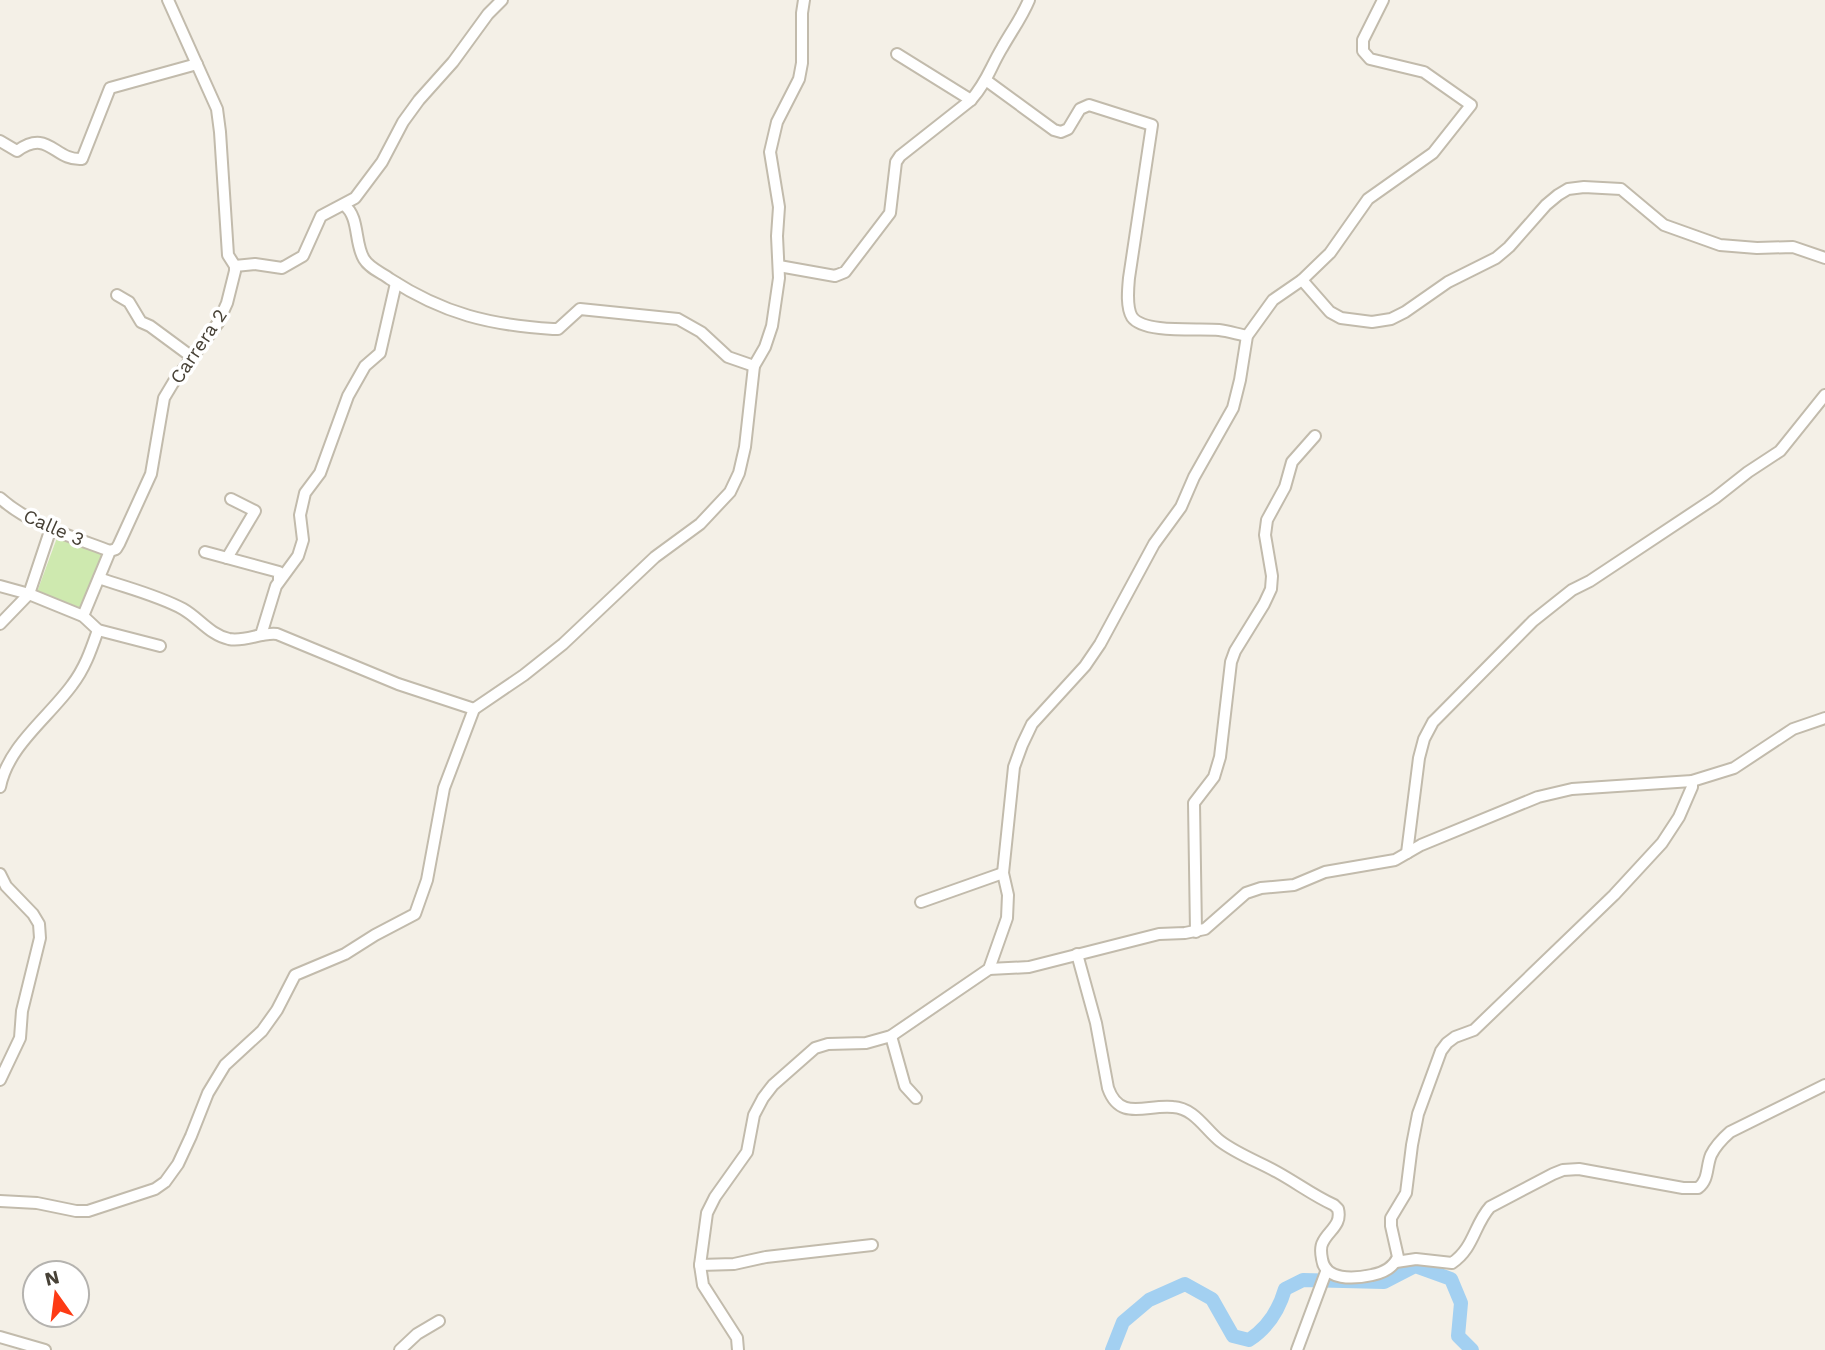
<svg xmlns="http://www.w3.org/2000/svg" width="1825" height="1350" font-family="'Work Sans',sans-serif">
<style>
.green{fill:#cee9af}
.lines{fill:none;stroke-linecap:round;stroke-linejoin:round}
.river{stroke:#a3d0f1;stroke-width:14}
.minor-casing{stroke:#c2bbac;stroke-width:14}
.minor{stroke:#fff;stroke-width:10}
.labels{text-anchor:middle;stroke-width:7;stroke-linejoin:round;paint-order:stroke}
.street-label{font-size:19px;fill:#474136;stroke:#fff}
</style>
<rect width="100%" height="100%" fill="#f4f0e7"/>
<polygon class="green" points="58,535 106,553 84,609 37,592"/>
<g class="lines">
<path class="river" d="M1112 1350 1123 1322 1149 1300 1185 1284 1212 1299 1233 1336 1249 1340C1267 1328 1279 1310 1285 1289L1303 1280 1384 1282 1415 1266 1451 1279 1461 1303 1458 1336 1472 1350"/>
<g class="minor-casing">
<g id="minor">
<polyline points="897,54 971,100"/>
<path d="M987 81 1054 130 1061 132 1068 129 1080 109 1089 105 1152 125 1129 278C1128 289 1126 307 1132 317 1144 334 1200 328 1219 330 1228 331 1237 334 1247 336"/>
<path d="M0 141 17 151C49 128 54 161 82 159L110 88 197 64"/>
<path d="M344 205C360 217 354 243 364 259 369 268 382 273 390 279 444 314 490 325 553 329H558L580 309 678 319 701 332 728 357 754 366"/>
<polyline points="235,266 255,264 282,268 303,256 321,216 355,198 382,162 403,122 419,100 453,62 488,14 502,0"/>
<path d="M779 266 835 276 845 272 890 213 896 162 900 156 971 100C987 82 990 68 1002 48 1011 32 1022 17 1029 0"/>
<polyline points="1302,280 1330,312 1341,318 1372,322 1391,319 1405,312 1448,282 1496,258 1509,247 1546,205 1558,195 1568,189 1584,187 1621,189 1664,225 1720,245 1757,248 1793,247 1825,258"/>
<polyline points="117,295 129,302 141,322 150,326 192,357"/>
<path d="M0 498C30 525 73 537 110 551"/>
<polyline points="205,552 279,572 279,581"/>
<polyline points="227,558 255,511 231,499"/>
<path d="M99 578C127 588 157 595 183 609 199 618 210 635 229 639 246 642 261 632 277 634L398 684 474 709"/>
<polyline points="0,586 29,594 83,616 98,630 160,646"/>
<polyline points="83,616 110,551 116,549 119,544 151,474 164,398 173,383 218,323 227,303 235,271 235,266 228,255 220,132 217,109 168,0"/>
<polyline points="0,624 29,594 51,528"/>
<polyline points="261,635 276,586 298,556 303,540 300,515 305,493 320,473 348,396 365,366 380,353 396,283"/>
<path d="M0 787C8 746 48 718 72 685 85 668 91 650 98 630"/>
<polyline points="1407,853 1419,758 1424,739 1433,722 1533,621 1572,590 1590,581 1715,498 1748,472 1780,451 1825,395"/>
<polyline points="0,874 6,886 33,914 39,924 40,938 22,1011 20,1038 0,1080"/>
<polyline points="921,902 1003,873"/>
<polyline points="1196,932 1194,803 1214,777 1220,757 1231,662 1235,651 1264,604 1271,589 1272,576 1265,535 1267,520 1285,487 1292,462 1315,436"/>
<path d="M1077 954 1096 1023 1108 1088C1120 1122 1146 1104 1173 1107 1194 1108 1205 1129 1220 1141 1237 1154 1259 1162 1277 1172 1297 1183 1314 1196 1334 1205L1338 1209C1342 1225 1329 1230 1323 1242 1320 1247 1321 1254 1322 1259 1325 1281 1354 1279 1372 1275 1383 1273 1393 1268 1398 1257L1391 1226V1218L1406 1193 1412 1145 1418 1114 1441 1051 1447 1043 1455 1037 1474 1030 1614 895 1662 843 1679 817 1692 787V781"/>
<polyline points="989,969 1029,967 1159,934 1185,933 1205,929 1246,893 1261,888 1294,885 1325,872 1395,860 1421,845 1538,797 1572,789 1692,781 1734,768 1793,729 1825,718"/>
<polyline points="891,1036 905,1086 916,1098"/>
<polyline points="0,1201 37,1203 76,1211 88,1211 155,1189 165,1182 178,1164 191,1136 208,1093 225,1065 262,1031 277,1010 295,975 345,954 375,935 415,914 427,880 444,788 474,709 524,675 563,644 655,557 700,524 730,492 739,473 745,447 754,366 765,347 772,326 779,278 777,236 779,207 770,152 777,122 799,79 802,63 802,13 804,0"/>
<path d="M1396 1262 1416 1259 1452 1263C1474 1248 1474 1225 1490 1207L1553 1174 1563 1170 1579 1169 1683 1188H1698C1709 1180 1706 1167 1711 1155 1716 1145 1722 1139 1730 1132L1825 1085"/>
<polyline points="700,1265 734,1264 766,1257 872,1245"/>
<polyline points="0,1337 45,1350"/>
<polyline points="400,1350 417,1334 439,1321"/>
<polyline points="738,1350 737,1338 703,1285 700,1265 707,1213 715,1197 747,1152 754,1115 763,1098 773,1085 815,1048 828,1044 866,1043 891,1036 989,969 1007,918 1008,895 1003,873 1014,767 1022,745 1032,724 1085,666 1100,644 1154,544 1181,507 1194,477 1233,408 1240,380 1247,336 1273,300 1302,280 1330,253 1368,199 1433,153 1471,105 1424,72 1370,59 1363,51 1363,40 1383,0"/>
<polyline points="1297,1350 1326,1272"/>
</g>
</g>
<use href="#minor" class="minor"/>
</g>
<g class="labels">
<g class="street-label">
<text transform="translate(198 346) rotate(-56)" y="7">Carrera 2</text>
<text transform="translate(54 527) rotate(24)" y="7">Calle 3</text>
</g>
</g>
<g transform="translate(56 1294) rotate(346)"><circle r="33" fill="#ffffff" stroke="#b5b3af" stroke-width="2"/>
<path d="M0-5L12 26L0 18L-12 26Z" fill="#fd3b15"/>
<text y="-10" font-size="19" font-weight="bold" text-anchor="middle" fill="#474136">N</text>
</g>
</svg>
